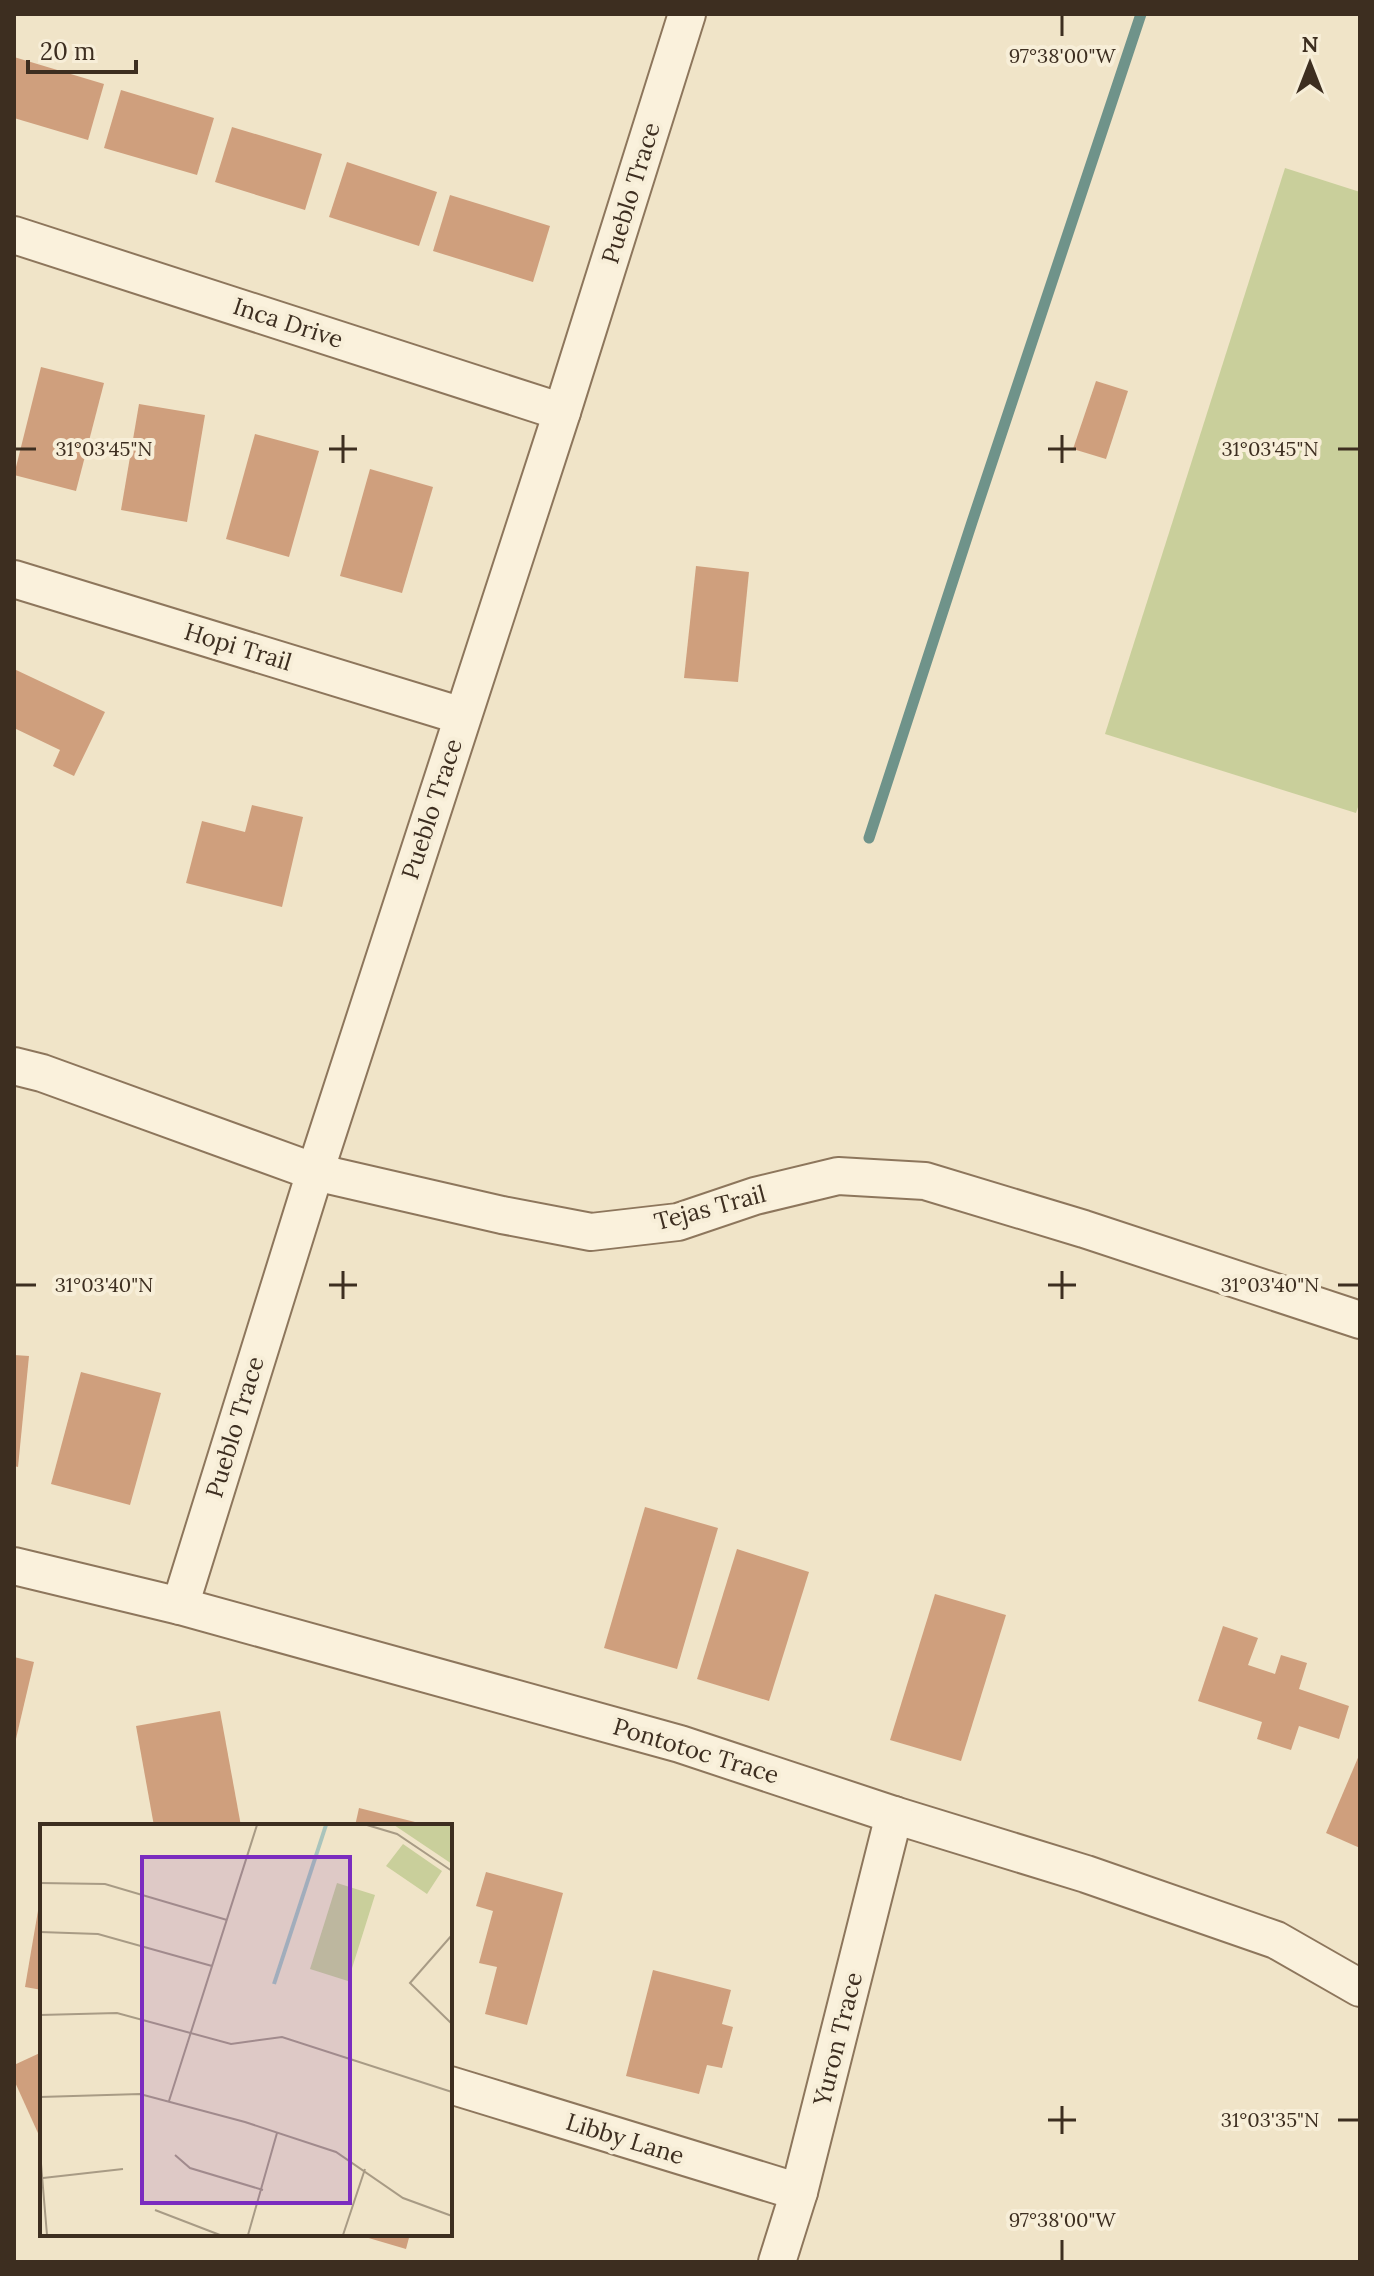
<svg xmlns="http://www.w3.org/2000/svg" width="1374" height="2276" font-family="Lora,serif">
<style>
.green{fill:#c9cf9b}
.lines{fill:none;stroke-linecap:round;stroke-linejoin:round}
.stream{stroke:#6f938a;stroke-width:11}
.building{fill:#cf9f7d}
.street-casing{stroke:#8d765c;stroke-width:40}
.street{stroke:#faf1dc;stroke-width:36}
.ticks{fill:none;stroke:#3d2e20;stroke-width:3}
.labels{text-anchor:middle;stroke-width:8;stroke-linejoin:round;paint-order:stroke}
.street-label{font-size:24px;fill:#3d2e20;stroke:#f7eed8}
.inset-river{fill:none;stroke:#a9c4bc;stroke-width:4}
.inset-road{fill:none;stroke:#a89b85;stroke-width:2}
.view{fill:#7b2cbf;fill-opacity:0.15;stroke:#7b2cbf;stroke-width:4}
.inset-edge{fill:none;stroke:#3d2e20;stroke-width:4}
.ticks-label{font-size:20px;text-anchor:middle;fill:#3d2e20;stroke:#f7eed8;stroke-width:8;stroke-linejoin:round;paint-order:stroke}
</style>
<rect width="100%" height="100%" fill="#f0e4c8"/>
<polygon class="green" points="1285,168 1360,192 1360,801 1356,813 1105,734"/>
<g class="lines">
<polyline class="stream" points="869,838 972,522 1141,14"/>
</g>
<g class="building">
<polygon points="14,57 104,84 88,140 14,118"/>
<polygon points="121,90 214,118 197,175 104,148"/>
<polygon points="232,127 322,154 305,210 215,182"/>
<polygon points="347,162 437,192 419,246 329,217"/>
<polygon points="450,195 550,226 533,282 433,251"/>
<polygon points="41,367 104,383 76,491 14,475"/>
<polygon points="1096,381 1128,391 1106,459 1073,449"/>
<polygon points="139,404 205,415 187,522 121,510"/>
<polygon points="255,434 319,451 289,557 226,539"/>
<polygon points="370,469 433,487 402,593 340,576"/>
<polygon points="696,566 749,572 738,682 684,678"/>
<polygon points="14,669 105,712 74,776 53,766 60,750 14,728"/>
<polygon points="252,805 303,817 282,907 186,883 202,821 245,832"/>
<polygon points="14,1355 29,1356 18,1467 14,1466"/>
<polygon points="81,1372 161,1393 130,1505 51,1484"/>
<polygon points="645,1507 718,1528 677,1669 604,1648"/>
<polygon points="737,1549 809,1572 769,1701 697,1679"/>
<polygon points="935,1594 1006,1615 961,1761 890,1740"/>
<polygon points="1223,1626 1258,1638 1248,1665 1275,1674 1281,1655 1307,1663 1299,1689 1349,1706 1339,1739 1299,1726 1291,1750 1257,1739 1262,1722 1198,1701"/>
<polygon points="14,1657 34,1662 15,1743 14,1743"/>
<polygon points="220,1711 241,1826 154,1826 136,1726"/>
<polygon points="1360,1753 1360,1848 1326,1833"/>
<polygon points="359,1808 427,1825 427,1826 355,1826"/>
<polygon points="486,1872 563,1893 527,2025 485,2014 497,1967 479,1963 493,1911 476,1906"/>
<polygon points="40,1899 42,1900 42,1990 25,1987"/>
<polygon points="653,1970 731,1990 722,2024 733,2027 722,2068 707,2065 699,2094 626,2076"/>
<polygon points="42,2052 42,2142 14,2080 14,2065"/>
<polygon points="355,2234 410,2234 406,2249"/>
</g>
<g class="lines">
<g class="street-casing">
<g id="street">
<polyline points="14,235 562,412"/>
<polyline points="14,579 462,716"/>
<polyline points="14,1066 42,1073 315,1172 502,1215 591,1232 678,1222 755,1196 838,1176 925,1181 1084,1229 1360,1320"/>
<polyline points="14,1566 180,1606 680,1744 894,1815 1086,1874 1276,1940 1360,1988"/>
<polyline points="180,1606 315,1172 562,412 687,14"/>
<polyline points="450,2085 799,2192"/>
<polyline points="777,2262 799,2192 894,1815"/>
</g>
</g>
<use href="#street" class="street"/>
</g>
<path class="ticks" d="M1062 16V36M343 435V463M1062 435V463M16 449H36M329 449H357M1048 449H1076M1338 449H1358M343 1271V1299M1062 1271V1299M16 1285H36M329 1285H357M1048 1285H1076M1338 1285H1358M1062 2106V2134M1048 2120H1076M1338 2120H1358M1062 2240V2260"/>
<g class="labels">
<g class="street-label">
<text transform="translate(631 193) rotate(-73)" y="8">Pueblo Trace</text>
<text transform="translate(288 323) rotate(18)" y="8">Inca Drive</text>
<text transform="translate(238 647) rotate(17)" y="8">Hopi Trail</text>
<text transform="translate(432 809) rotate(-72)" y="8">Pueblo Trace</text>
<text transform="translate(710 1208) rotate(-15)" y="8">Tejas Trail</text>
<text transform="translate(235 1427) rotate(-73)" y="8">Pueblo Trace</text>
<text transform="translate(696 1751) rotate(17)" y="8">Pontotoc Trace</text>
<text transform="translate(838 2039) rotate(-76)" y="8">Yuron Trace</text>
<text transform="translate(625 2139) rotate(17)" y="8">Libby Lane</text>
</g>
</g>
<g transform="translate(40 1824)">
<rect width="412" height="412" fill="#f0e4c8"/>
<path d="M354 1H412V40ZM363 20 402 47 387 70 346 42ZM297 59 335 71 308 157 270 145Z" fill="#c9cf9b"/>
<path class="inset-river" d="M234 160 286 1"/>
<path class="inset-road" d="M327 1 357 10 412 47M0 59 65 60 187 96M0 108 58 110 172 142M412 111 370 159 412 200M0 191 77 189 191 220 242 213 412 268M0 273 100 270 205 298 296 328 363 374 412 392M129 277 217 1M0 328 7 411M135 331 150 344 223 366M3 354 83 345M115 386 180 411M208 411 237 309M303 411 325 345"/>
<path class="view" d="M102 33H310V379H102Z"/>
<rect width="412" height="412" class="inset-edge"/>
</g>
<g class="ticks-label">
<text x="1062" y="63">97°38'00"W</text>
<text x="104" y="456">31°03'45"N</text>
<text x="1270" y="456">31°03'45"N</text>
<text x="104" y="1292">31°03'40"N</text>
<text x="1270" y="1292">31°03'40"N</text>
<text x="1270" y="2127">31°03'35"N</text>
<text x="1062" y="2227">97°38'00"W</text>
</g>
<rect width="1374" height="2276" fill="none" stroke="#3d2e20" stroke-width="32"/>
<g transform="translate(1310 64)" stroke="#f7eed8" stroke-width="6" paint-order="stroke">
<path d="M0-6L14 30L0 20L-14 30Z" fill="#3d2e20"/>
<text y="-12" font-size="22" font-weight="bold" text-anchor="middle" fill="#3d2e20">N</text>
</g>
<path d="M28 60v12h108v-12" fill="none" stroke="#3d2e20" stroke-width="4"/>
<text x="40" y="60" font-size="24" fill="#3d2e20" stroke="#f7eed8" stroke-width="6" paint-order="stroke">20 m</text>
</svg>
